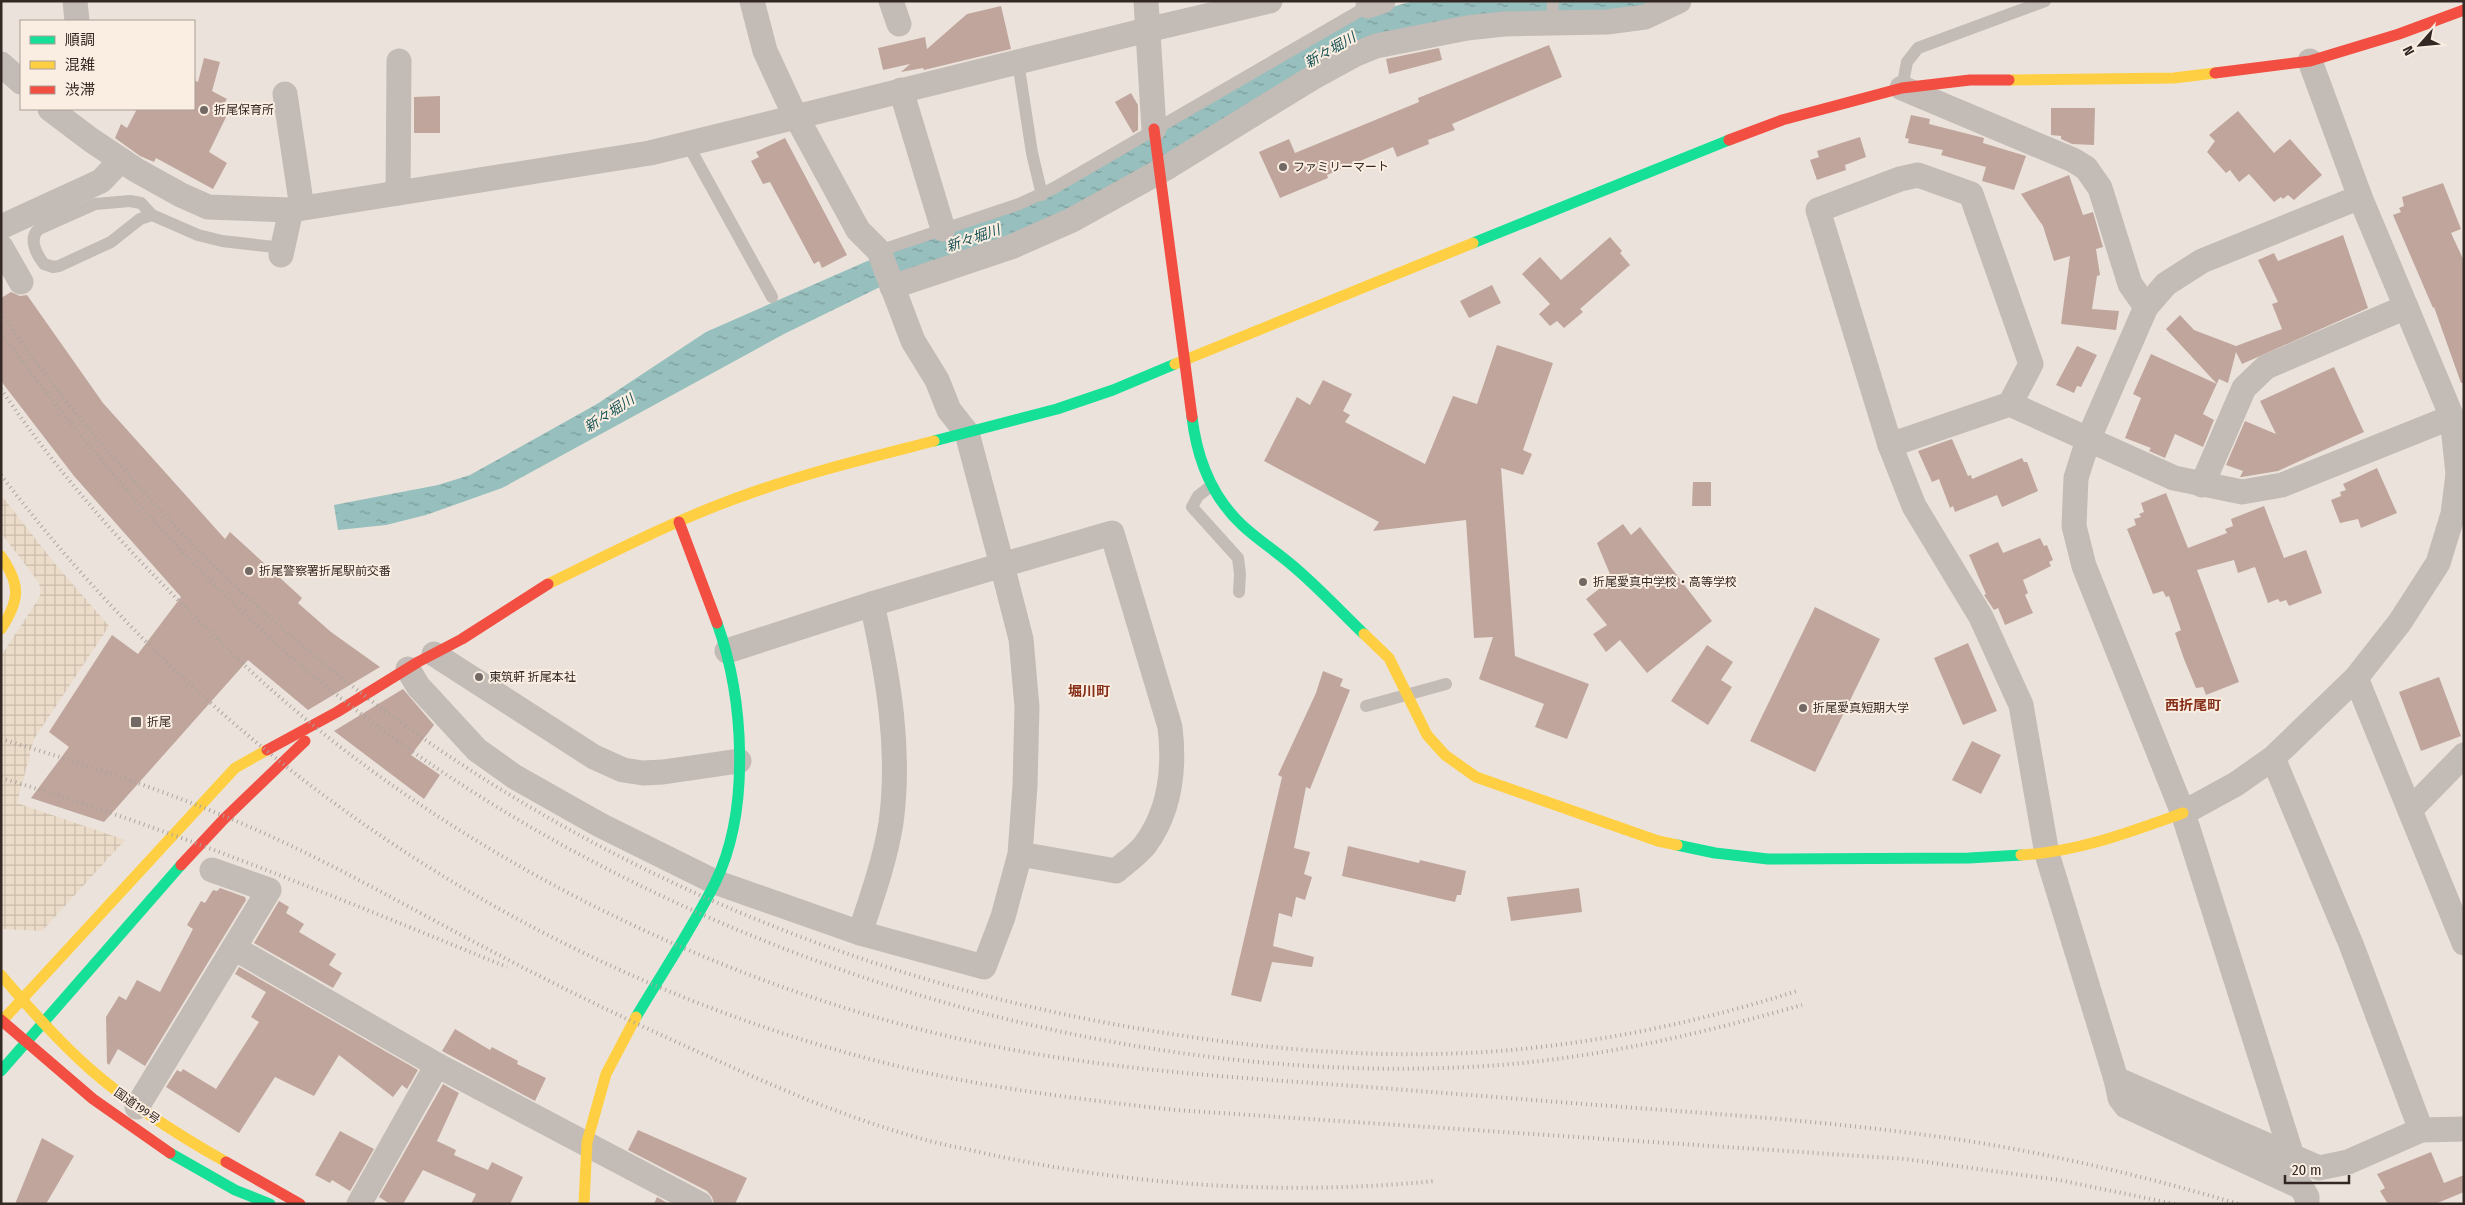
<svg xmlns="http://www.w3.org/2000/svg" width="2465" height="1205" font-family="'Fira Sans Condensed','Noto Sans JP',sans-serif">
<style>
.plaza{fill:url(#plaza-grid)}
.water{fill:url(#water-ripples)}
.building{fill:#c0a59c}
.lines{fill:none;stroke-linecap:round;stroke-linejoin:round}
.lane{stroke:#c3bbb5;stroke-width:12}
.street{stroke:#c3bbb5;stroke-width:25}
.fast{stroke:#16e098;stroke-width:11}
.slow{stroke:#ffcf43;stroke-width:11}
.jam{stroke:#f24e42;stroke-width:11}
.rail{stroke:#aba49f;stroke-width:4;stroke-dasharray:1 4;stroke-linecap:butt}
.poi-dot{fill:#736964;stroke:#faede1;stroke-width:2}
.labels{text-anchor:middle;stroke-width:4;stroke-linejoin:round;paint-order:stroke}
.poi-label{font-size:12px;fill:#332824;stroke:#faede1;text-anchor:start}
.street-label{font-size:12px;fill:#332824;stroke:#faede1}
.water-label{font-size:14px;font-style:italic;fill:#185456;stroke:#faede1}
.neighbourhood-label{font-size:14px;font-weight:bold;fill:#862f19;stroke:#faede1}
</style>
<defs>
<pattern id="plaza-grid" width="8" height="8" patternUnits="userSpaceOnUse" patternTransform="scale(1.25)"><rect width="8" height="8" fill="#ebdbc9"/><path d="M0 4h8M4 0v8" fill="none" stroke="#cabcac"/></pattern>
<pattern id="water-ripples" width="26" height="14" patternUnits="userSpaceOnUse" patternTransform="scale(1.25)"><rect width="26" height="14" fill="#96bfbd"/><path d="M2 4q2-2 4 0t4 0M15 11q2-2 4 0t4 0" fill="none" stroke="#7b9b99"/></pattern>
</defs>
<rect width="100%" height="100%" fill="#ebe3db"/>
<polygon class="plaza" points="1,495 56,565 109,626 34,739 17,803 125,840 42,931 1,929 1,656 39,598 41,590 38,581 1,533"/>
<polygon class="water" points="1414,1 1667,1 1657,6 1402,30 1067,216 911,273 878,288 784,334 502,488 426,515 386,525 338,530 334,505 438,485 470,475 597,404 706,332 865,262 984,219 1362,15"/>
<g class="building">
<polygon points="1001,6 1011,49 924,70 923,68 901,72 910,64 883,70 878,48 925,37 927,49 967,14"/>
<polygon points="1549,45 1562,77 1452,124 1455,130 1428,140 1429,144 1397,157 1393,147 1327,175 1328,178 1280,198 1259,152 1289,139 1295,153 1419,102 1418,98"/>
<polygon points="1439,48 1442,60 1389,74 1386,59"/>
<polygon points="204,58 220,62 212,91 227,99 222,107 229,111 209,152 227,163 213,189 156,158 154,162 140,156 115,138 121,124 127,128 137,109 194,109 194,80 198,82"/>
<polygon points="1131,93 1138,105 1138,130 1133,133 1115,102"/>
<polygon points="440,96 440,133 414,133 414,97"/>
<polygon points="2051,108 2095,108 2094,145 2072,144 2061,139 2061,136 2051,135"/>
<polygon points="2238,111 2274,153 2290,139 2322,175 2294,200 2288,195 2283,199 2281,197 2274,202 2249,174 2239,182 2230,170 2226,173 2207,152 2215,141 2209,135"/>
<polygon points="1911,115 1930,119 1929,124 1984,138 1983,143 2026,156 2014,190 1982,181 1986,167 1941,155 1943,150 1908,143 1909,139 1905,138"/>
<polygon points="1860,137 1866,157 1845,165 1846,170 1817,180 1810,160 1819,157 1817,151"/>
<polygon points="785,138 847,255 822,268 819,261 814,264 770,182 763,184 751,161 759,157 756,152"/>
<polygon points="2069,175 2083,215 2093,212 2103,247 2096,249 2100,275 2097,276 2092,309 2119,311 2116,330 2061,324 2070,256 2054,261 2043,226 2021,194"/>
<polygon points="2443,183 2461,229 2451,233 2464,261 2464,383 2461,383 2434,307 2433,308 2393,215 2401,212 2399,208 2404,206 2402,197"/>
<polygon points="2343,235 2368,308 2242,364 2236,352 2228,383 2219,379 2203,414 2214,420 2203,447 2175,434 2165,458 2149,451 2151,448 2125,438 2141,398 2133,394 2151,354 2217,384 2166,329 2180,315 2194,330 2236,346 2282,329 2272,304 2278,302 2258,260 2274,253 2278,261"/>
<polygon points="1610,237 1622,251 1620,253 1630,265 1580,309 1583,312 1564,328 1557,321 1550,326 1539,314 1550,304 1522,274 1540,257 1561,280"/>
<polygon points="1492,285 1501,303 1469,318 1460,301"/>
<polygon points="11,292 20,296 27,295 103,403 225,539 230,532 302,598 298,603 331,632 380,667 308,710 248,660 104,822 31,798 69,747 49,732 112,635 138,654 181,597 74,476 1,381 1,298"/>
<polygon points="1497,345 1553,363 1523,450 1532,454 1523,475 1501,468 1515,656 1589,684 1567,739 1535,727 1544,704 1479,679 1493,637 1474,638 1466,520 1373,531 1379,522 1264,461 1297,397 1310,405 1323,380 1352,394 1343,411 1350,415 1345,422 1425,464 1453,396 1477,404"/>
<polygon points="2077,346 2097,355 2081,387 2077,386 2074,393 2056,385"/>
<polygon points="2334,367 2364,432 2278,471 2242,477 2240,477 2243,471 2226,465 2245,421 2276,434 2260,401"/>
<polygon points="1952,439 1968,476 1971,475 1972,479 2022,458 2024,462 2027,462 2038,491 2002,507 1997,495 1955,512 1953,506 1950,508 1939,479 1932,482 1918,451"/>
<polygon points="2377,468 2397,513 2361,528 2358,519 2340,523 2331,500 2341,496 2340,492 2346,490 2343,484"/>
<polygon points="1693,482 1711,482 1711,506 1692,506"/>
<polygon points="2166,493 2188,548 2227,533 2225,529 2233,526 2231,519 2264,506 2284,558 2306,550 2322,593 2289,606 2286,600 2280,602 2278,599 2268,603 2255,567 2238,573 2234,560 2197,570 2239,682 2206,695 2203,687 2196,688 2184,659 2175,633 2181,630 2169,596 2166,597 2163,591 2153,594 2127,529 2136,525 2134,519 2141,517 2139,514 2144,512 2141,503"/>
<polygon points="1623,524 1631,535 1640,527 1712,621 1647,673 1620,640 1606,652 1593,634 1607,625 1586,599 1612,579 1597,543"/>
<polygon points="2040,538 2044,546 2047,545 2053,560 2049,562 2051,566 2023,580 2028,593 2025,595 2033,613 2005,625 1998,608 1994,610 1984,595 1986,594 1969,555 1998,542 2003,553"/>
<polygon points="1815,607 1880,639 1815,772 1750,741"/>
<polygon points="1968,643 1997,711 1963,725 1934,658"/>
<polygon points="1707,645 1733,662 1721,680 1732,687 1708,725 1671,701"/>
<polygon points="1323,671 1343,679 1340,686 1350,690 1310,789 1306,787 1294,848 1310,852 1304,874 1312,877 1305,900 1296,897 1292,917 1279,913 1273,946 1314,957 1312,967 1272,962 1261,1002 1231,995 1282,777 1278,775 1316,693"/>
<polygon points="2439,677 2461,736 2421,751 2399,692"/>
<polygon points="403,689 434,725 411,755 440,775 424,799 334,731"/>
<polygon points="1972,741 2001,755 1981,794 1952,780"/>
<polygon points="1348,846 1419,863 1420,860 1466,871 1461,895 1457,895 1455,902 1342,876"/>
<polygon points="220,888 245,897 246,900 145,1066 118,1049 109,1065 107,1063 106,1017 119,996 126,1000 137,980 160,992 193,929 187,925 201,901 205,903 213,890 217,891"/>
<polygon points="1579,888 1582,912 1511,921 1507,897"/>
<polygon points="279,901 289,907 286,913 304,924 299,932 336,954 329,965 342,973 333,988 254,943"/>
<polygon points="239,967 418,1070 407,1089 402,1085 393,1097 339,1055 314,1096 275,1077 239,1133 166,1087 177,1070 181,1072 183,1069 216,1089 259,1022 251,1017 266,992 235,974"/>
<polygon points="455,1029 490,1050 492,1047 518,1061 517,1064 546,1078 535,1101 442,1051"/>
<polygon points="443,1084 459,1093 437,1141 456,1150 454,1155 488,1170 492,1162 523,1177 510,1204 471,1204 476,1194 423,1170 403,1204 390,1204 379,1197"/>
<polygon points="638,1130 747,1178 735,1204 714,1204 712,1197 707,1191 628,1150"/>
<polygon points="340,1131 374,1149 350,1191 332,1180 330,1183 315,1175"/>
<polygon points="42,1138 74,1156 46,1204 15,1204"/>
<polygon points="2431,1152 2444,1183 2464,1175 2464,1192 2435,1204 2388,1204 2380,1191 2385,1188 2377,1174"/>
<polygon points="657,1197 669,1204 654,1204"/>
</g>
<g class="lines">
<g class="lane">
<polyline points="1552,24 1553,1"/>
<polyline points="1018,62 1032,153 1042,195"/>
<polyline points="1902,88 1907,62 1918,48 2045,1"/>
<polyline points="687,143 772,297"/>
<path d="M152 215 140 219 111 242 59 266 53 267 44 264C36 254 28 238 39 229L95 204 130 201 141 203 152 215 198 235 222 241 283 248"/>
<polyline points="879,251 1019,204 1054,188 1368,6 1364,3"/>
<polyline points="1211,486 1198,496 1192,507 1238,558 1240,574 1239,592"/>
<polyline points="1366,706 1446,684"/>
</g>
<g class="street">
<polyline points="75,1 77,21"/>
<polyline points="891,1 899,24"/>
<polyline points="1146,1 1154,129"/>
<polyline points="1368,6 1383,1"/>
<polyline points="1,64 21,82"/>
<polyline points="1902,88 2073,160 2086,168 2100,188 2130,284 2146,307"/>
<polyline points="901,90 943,229"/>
<polyline points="285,94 302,208"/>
<polyline points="50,109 91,140 136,170 181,195 208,207 291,210 650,153 1147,30 1270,1"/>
<polyline points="398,193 399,61"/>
<polyline points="1,227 101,181 121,160"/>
<polyline points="1,247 21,282"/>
<polyline points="281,255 291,210"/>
<polyline points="892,287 1011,247 1072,220 1166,168 1312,78 1354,55 1376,46 1467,28 1504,24 1607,22 1645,17 1679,1"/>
<polyline points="2010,404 2031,364 1971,194 1918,175 1900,179 1818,210 1890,445 1914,506 1981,617 2021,705 2047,854 2116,1079 2319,1168 2348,1162 2421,1130 2464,1129"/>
<polyline points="1890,445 2010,404 2174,478 2242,492 2282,485 2452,417"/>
<polyline points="2202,485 2244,388 2266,367 2406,307"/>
<polyline points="727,651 872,604 1002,565 967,433 949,410 937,380 913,341 879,251 858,230 790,105 765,51 752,1"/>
<polyline points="434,654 594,757 623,770 643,773 663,772 739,761"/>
<path d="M408 669 418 686 477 750 515 777 600 825 715 882 860 933 984 967 1003 917 1020 854 1025 786 1027 707 1021 639 1002 565 1112 533 1170 727C1175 769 1171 810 1145 845 1137 855 1125 863 1116 871L1020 854"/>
<polyline points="2356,678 2464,943"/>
<polyline points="2273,758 2351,944 2421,1130"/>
<polyline points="2410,810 2464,755"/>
<polyline points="2183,813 2236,784 2273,758 2356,678 2400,622 2438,563 2453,514 2458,474 2452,417 2360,197 2310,61"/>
<path d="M860 933C872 897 885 860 891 823 901 748 888 676 872 604"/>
<polyline points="234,948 437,1065 700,1204"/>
<polyline points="2116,1079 2120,1098 2126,1106 2301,1187 2307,1197 2307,1204"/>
<polyline points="137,1107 269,890 212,870"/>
<polyline points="2292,1156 2183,813 2084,566 2074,526 2076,478 2088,440 2146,307 2166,284 2202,261 2360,197"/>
<polyline points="359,1204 437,1065"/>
</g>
<g class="fast">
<polyline points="1473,243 1729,140"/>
<path d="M1192 417C1197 459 1211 496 1242 525 1258 540 1277 552 1293 566 1318 587 1341 612 1364 634"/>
<polyline points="934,441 1057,409 1113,390 1175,364"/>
<polyline points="1677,845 1715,853 1768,859 1969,858 2021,855"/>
<path d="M636 1017C662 973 692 929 715 883 751 810 744 698 717 623"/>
<polyline points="1,1071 181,865"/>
<polyline points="170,1153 235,1190 270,1204"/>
</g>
<g class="slow">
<polyline points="2009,80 2174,78 2215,73"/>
<polyline points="1175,364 1473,243"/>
<path d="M1 556C21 585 20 600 1 629"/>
<path d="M548 584C613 552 679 518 748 494 809 472 872 457 934 441"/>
<polyline points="1364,634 1389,658 1427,735 1445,755 1476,777 1658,841 1677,845"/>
<path d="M2021 855C2078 852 2130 832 2183 813"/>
<path d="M1 975C29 1008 58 1041 90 1069 132 1106 178 1135 226 1162"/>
<polyline points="1,1022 235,768 267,750"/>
<polyline points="584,1204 587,1142 606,1074 636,1017"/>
</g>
<g class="jam">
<polyline points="2215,73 2310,61 2399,34 2464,10"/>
<polyline points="1154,129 1192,417"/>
<polyline points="1729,140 1782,120 1902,88 1970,80 2009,80"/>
<polyline points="679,522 717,623"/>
<polyline points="267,750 337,712 418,662 462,639 548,584"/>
<polyline points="181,865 224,819 305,741"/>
<polyline points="1,1020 93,1099 170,1153"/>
<polyline points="226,1162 300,1204"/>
</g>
<g class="rail">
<path d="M1 313C35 365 75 413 115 459 376 767 749 964 1147 1030 1259 1049 1371 1059 1485 1052 1591 1045 1696 1023 1797 991"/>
<path d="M1 333C88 449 180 559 289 655 604 930 1082 1096 1500 1065 1603 1057 1703 1033 1802 1005"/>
<path d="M1 389C57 472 123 546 194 616 218 639 241 663 266 685 480 877 783 1018 1068 1059 1154 1072 1241 1078 1328 1084 1435 1092 1543 1101 1650 1109 1750 1116 1849 1124 1948 1138 2046 1152 2143 1176 2239 1204"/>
<path d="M1 475C31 514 61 551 94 587 304 819 585 988 889 1064 983 1088 1079 1099 1175 1110L1905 1159 2059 1180 2175 1204"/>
<path d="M1 739C91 766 182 796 268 835 347 871 422 915 499 955 569 992 640 1026 712 1058 777 1088 843 1116 912 1136 934 1143 957 1147 979 1152 1129 1186 1282 1196 1435 1181"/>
<path d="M1 778C174 829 340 899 507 967"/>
</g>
</g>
<g class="poi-dot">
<circle cx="204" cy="110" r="5"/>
<circle cx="1283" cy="167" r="5"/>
<circle cx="249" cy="571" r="5"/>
<circle cx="1583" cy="582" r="5"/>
<circle cx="479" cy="677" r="5"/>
<circle cx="1803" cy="708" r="5"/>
<rect x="130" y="716" width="12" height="12" rx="2.5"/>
</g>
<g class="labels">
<g class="poi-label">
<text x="214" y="114">折尾保育所</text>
<text x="1293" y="171">ファミリーマート</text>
<text x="259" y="575">折尾警察署折尾駅前交番</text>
<text x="1593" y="586">折尾愛真中学校・高等学校</text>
<text x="489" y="681">東筑軒 折尾本社</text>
<text x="1813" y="712">折尾愛真短期大学</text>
<text x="147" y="726">折尾</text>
</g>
<g class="street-label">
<text transform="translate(137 1106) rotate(35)" y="4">国道199号</text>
</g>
<g class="water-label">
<text transform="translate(1330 50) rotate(-30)" y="5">新々堀川</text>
<text transform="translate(973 238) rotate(-19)" y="5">新々堀川</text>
<text transform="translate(609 413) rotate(-33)" y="5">新々堀川</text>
</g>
<g class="neighbourhood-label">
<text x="1089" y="696">堀川町</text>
<text x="2193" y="710">西折尾町</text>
</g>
</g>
<rect width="2465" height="1205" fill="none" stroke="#332824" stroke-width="5"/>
<rect x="20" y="20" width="175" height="90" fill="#faede1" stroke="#aa9e95"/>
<rect x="30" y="36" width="25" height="8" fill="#16e098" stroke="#aa9e95"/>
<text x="65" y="45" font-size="15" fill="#332824">順調</text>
<rect x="30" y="61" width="25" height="8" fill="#ffcf43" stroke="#aa9e95"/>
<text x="65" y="70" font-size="15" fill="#332824">混雑</text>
<rect x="30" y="86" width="25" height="8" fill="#f24e42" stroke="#aa9e95"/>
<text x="65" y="95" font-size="15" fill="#332824">渋滞</text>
<g transform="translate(2420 45) rotate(243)" stroke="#faede1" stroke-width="4" paint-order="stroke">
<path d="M0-4L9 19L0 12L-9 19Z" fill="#332824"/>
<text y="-8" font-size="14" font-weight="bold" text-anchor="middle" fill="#332824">N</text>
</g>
<path d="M2285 1175v8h64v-8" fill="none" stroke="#332824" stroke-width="2.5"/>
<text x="2292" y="1175" font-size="15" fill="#332824" stroke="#faede1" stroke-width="4" paint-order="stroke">20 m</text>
</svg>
